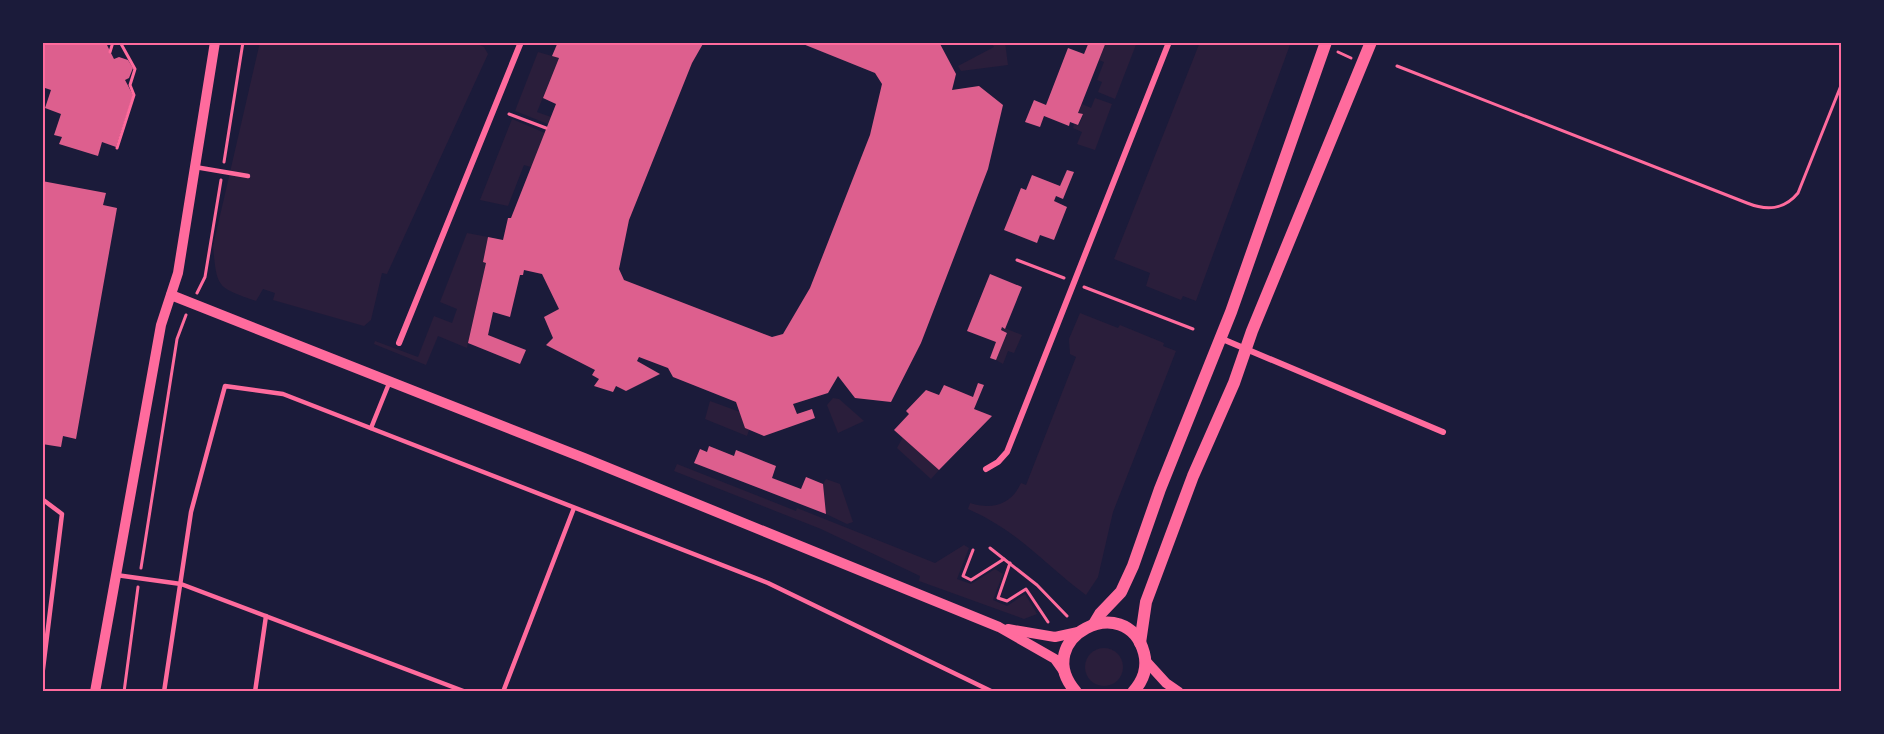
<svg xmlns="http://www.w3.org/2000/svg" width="1884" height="734" font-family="Roboto,sans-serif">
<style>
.green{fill:#2a1e3b}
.building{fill:#dd5f8e}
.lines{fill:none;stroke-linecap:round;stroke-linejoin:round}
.path{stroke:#ff6b9d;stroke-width:3}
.service{stroke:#ff6b9d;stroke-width:4.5}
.minor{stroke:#ff6b9d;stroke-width:6}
.tertiary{stroke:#ff6b9d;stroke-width:10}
.secondary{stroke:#ff6b9d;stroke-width:12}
.neatline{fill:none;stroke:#ff6b9d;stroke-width:2}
</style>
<rect width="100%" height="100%" fill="#1b1b3a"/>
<g class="green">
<path d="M260 42H473L484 47 488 54 387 274 382 273 371 320 364 326 273 300 275 293 263 289 256 301C217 287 217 289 213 246Z"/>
<polygon points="991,42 1005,42 1008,65 961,71 958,66 994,47"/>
<polygon points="1106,42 1137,42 1115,99 1098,92 1102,82 1097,80 1104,62 1099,60"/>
<polygon points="1200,42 1291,42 1196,301 1183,296 1181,300 1146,286 1150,273 1114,259"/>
<polygon points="538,52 559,58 537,112 551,117 548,124 515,111"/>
<polygon points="1095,98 1112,104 1095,150 1077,144 1082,132 1073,128 1074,124 1079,125 1083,115 1078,113 1082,104 1091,108"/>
<polygon points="512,119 545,133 531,167 524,165 508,206 480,200"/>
<polygon points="467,233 488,237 483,261 486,263 467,348 438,336 426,365 374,344 375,341 418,357 434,316 452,323 457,309 440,302"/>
<path d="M1080 313 1118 328 1120 325 1164 343 1163 346 1176 351 1113 512 1098 577 1086 595C1043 563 1020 532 968 509L970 503C992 510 1011 505 1021 483L1026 485 1076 357 1070 354 1069 339Z"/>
<polygon points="1002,327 1022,335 1014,353 1008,351 1003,364 996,360 1007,333 1001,330"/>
<polygon points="833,398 839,399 864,421 838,433 827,405"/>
<polygon points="710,401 740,412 749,430 747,436 705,419"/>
<polygon points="903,437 939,470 931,479 897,448"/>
<polygon points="677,464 796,511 797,508 935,563 964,545 969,548 957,579 971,584 995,569 1003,574 993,600 1007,606 1025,594 1037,614 1024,619 919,581 920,576 821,529 674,471"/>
<polygon points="826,479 840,484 853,522 847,524 826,514 823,484"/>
<circle cx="1104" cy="667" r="19"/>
</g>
<g class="building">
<polygon points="42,42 99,42 107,45 114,59 119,57 128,60 133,68 129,78 125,80 133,95 116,147 102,142 98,156 59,144 62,137 54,135 61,114 45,108 51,90 42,87"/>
<polygon points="558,42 704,42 692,63 629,220 619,269 624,280 772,337 783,334 810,288 870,135 882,84 875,73 798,42 939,42 956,74 952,90 979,86 1003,105 988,169 921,343 891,402 855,398 838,376 828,393 793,404 797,414 812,409 815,418 764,436 745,428 736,402 673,377 668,368 639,357 637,361 660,374 626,391 616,386 613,392 594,386 599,379 592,375 595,370 546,345 553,338 544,317 559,309 542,274 524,270 523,275 520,275 510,317 493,312 488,335 526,350 520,364 468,343 486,263 483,262 488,237 503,240 508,218 511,218 556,104 543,98 559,58 552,56"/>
<polygon points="1089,42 1106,42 1078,113 1083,114 1078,125 1070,122 1069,126 1044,116 1040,127 1025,122 1034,100 1046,105 1068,48 1084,54"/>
<polygon points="1067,170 1074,172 1063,199 1056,196 1054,201 1067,207 1054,240 1040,235 1037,243 1004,230 1021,188 1026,190 1032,175 1060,186"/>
<polygon points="42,181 106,193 103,205 117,208 76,439 63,436 61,447 42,444"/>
<polygon points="990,274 1022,287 1005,329 1002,327 1001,330 1007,333 996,360 990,358 996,342 967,331"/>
<polygon points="978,383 984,385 974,409 992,416 939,470 894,430 909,414 906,411 926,390 939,395 944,385 973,397"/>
<polygon points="709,446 734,456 736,450 776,466 772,478 801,489 806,477 823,484 826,514 694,463 700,449 707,452"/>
</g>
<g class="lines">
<g class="path">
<polyline points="110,52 113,42"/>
<polyline points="1338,52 1351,58"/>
<path d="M1397 66 1747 203C1767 211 1784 210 1798 193L1842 83"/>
<polyline points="509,114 546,128"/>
<polyline points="117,148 134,95 130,85 135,69 120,42"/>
<polyline points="224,162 243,42"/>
<polyline points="1017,260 1064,278"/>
<polyline points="1084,287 1193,329"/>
<polyline points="197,293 205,277 221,180"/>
<polyline points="990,548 1037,585 1067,616"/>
<polyline points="973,550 963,576 971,580 1004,559"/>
<polyline points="1010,563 998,598 1007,601 1026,589 1048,622"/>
<polyline points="141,568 177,339 186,315"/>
<polyline points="124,692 138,587"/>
</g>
<g class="service">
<polyline points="195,167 248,176"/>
<polyline points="371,428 390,381"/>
<polyline points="42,499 62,514 42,677"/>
<polyline points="116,575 181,584 466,692"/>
<polyline points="164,692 191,512 225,386 283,394 768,583 993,692"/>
<polyline points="255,692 266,616"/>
<polyline points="503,692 574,508"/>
</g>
<g class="minor">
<polyline points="1220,338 1443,432"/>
<polyline points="399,343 521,42"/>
<polyline points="986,469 998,462 1007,452 1169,42"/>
</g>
<g class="tertiary">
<polyline points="171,295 584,458 999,627 1055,659 1065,673"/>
<polyline points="1008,629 1055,637 1078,632"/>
<polyline points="1145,660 1166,683 1179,692"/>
<polyline points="95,692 161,325 178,273 215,42"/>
</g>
<g class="secondary">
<polyline points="1094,624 1100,614 1121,592 1133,566 1160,489 1231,312 1326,42"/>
<polyline points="1140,643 1146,602 1193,476 1234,383 1252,331 1371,42"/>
<path d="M1076 692C1029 638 1127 589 1144 653 1148 668 1143 681 1133 692"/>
</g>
</g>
<rect width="1884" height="734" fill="none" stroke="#1b1b3a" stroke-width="87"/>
<rect x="44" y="44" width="1796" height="646" class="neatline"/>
</svg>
